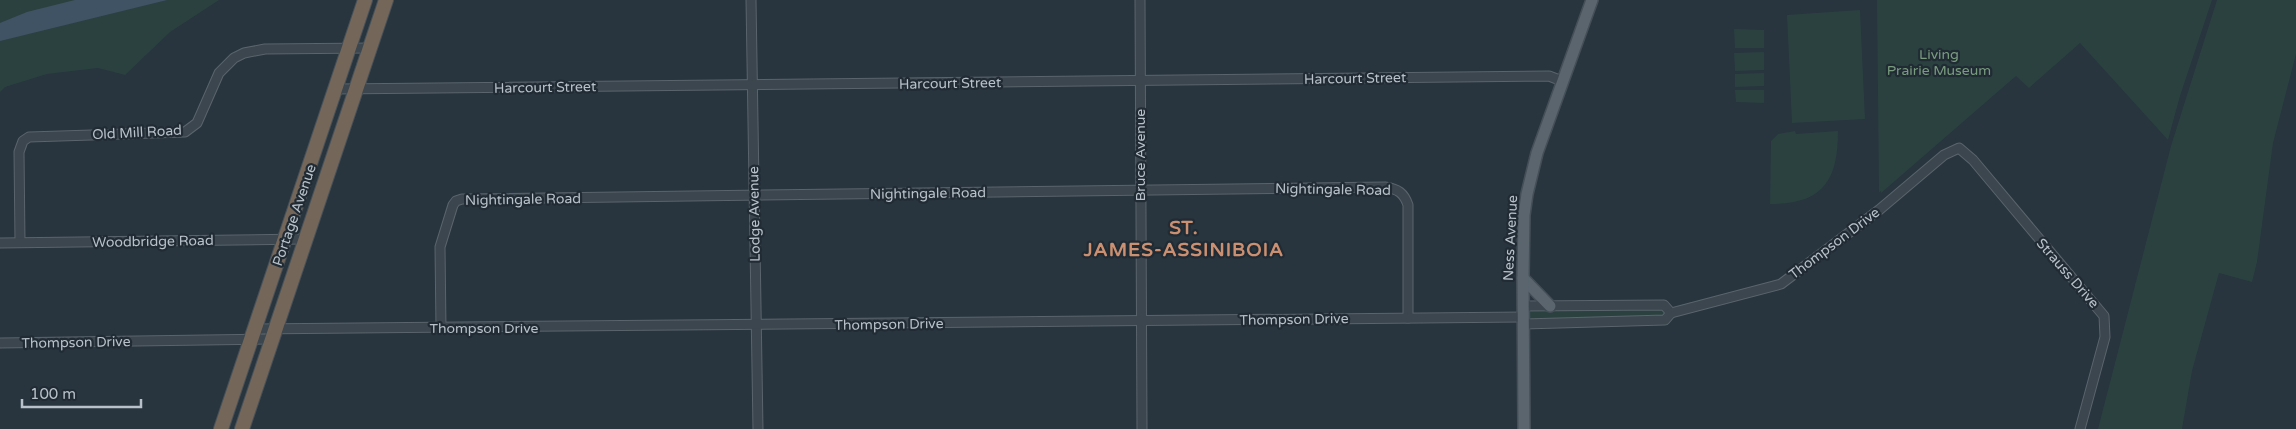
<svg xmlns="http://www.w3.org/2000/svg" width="2296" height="429" font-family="'Varela Round',sans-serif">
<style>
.green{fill:#2b4140}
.water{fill:#405365}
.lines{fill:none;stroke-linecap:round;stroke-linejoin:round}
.minor-casing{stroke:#5a646c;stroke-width:11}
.major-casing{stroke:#454f58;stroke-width:14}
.highway-casing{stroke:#475159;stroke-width:16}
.minor{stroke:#3c464e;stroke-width:9}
.major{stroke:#5a656e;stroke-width:11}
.highway{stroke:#74675a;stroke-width:14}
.labels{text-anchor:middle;stroke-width:4.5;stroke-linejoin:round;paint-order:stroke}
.park-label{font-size:14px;fill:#799c7e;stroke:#212b34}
.street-label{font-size:14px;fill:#b8c1c9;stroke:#212b34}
.district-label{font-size:19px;font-weight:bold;letter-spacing:1px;fill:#cb8f71;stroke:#212b34}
</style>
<rect width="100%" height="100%" fill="#28343e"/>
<g class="green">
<polygon points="0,0 219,0 170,32 125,75 98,68 47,74 5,87 0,92"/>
<polygon points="1877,0 2212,0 2180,96 2168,140 2080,43 2029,88 2016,76 1881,193 1881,191 1879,192"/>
<polygon points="2217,0 2296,0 2296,54 2273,143 2257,262 2252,282 2219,273 2192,371 2182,429 2098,429 2171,146"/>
<polygon points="1860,10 1865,119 1792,123 1787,15"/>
<polygon points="1734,29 1764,30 1764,48 1735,48"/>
<polygon points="1764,52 1764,70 1735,71 1734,53"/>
<polygon points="1764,73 1764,86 1735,87 1735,74"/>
<polygon points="1735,90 1764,90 1764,103 1736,102"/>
<path d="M1795 131 1796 134 1838 131C1838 181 1823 204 1770 204L1771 141 1778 134Z"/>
<polygon points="1664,305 1671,313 1665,320 1524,324 1523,306"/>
</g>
<polygon class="water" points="75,0 167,0 0,41 0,23 27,12"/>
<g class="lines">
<g class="minor-casing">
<g id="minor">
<polyline points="751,0 758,429"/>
<polyline points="1140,0 1142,429"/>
<polyline points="336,89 1549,76 1562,81"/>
<polyline points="20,242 19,152 23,141 29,137 185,132 197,123 219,73 234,58 244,53 265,49 371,48"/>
<polyline points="0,243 306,239"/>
<polyline points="1523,306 1664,305 1671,313"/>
<polyline points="1524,324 1665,320 1671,313 1781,284 1879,210 1944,155 1959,148 1973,160 2104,316 2105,337 2080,429"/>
<path d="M441 328 440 247 453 205 456 201 462 199 1385 187C1398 189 1404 193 1408 205V318"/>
<polyline points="254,329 1523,317"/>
<polyline points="0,343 272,339"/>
</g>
</g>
<g class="major-casing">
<g id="major">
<polyline points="1523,278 1550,306"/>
<polyline points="1524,429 1523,278 1524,215 1527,194 1537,153 1592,0"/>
</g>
</g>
<g class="highway-casing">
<g id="highway">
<polyline points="221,429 365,0"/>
<polyline points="242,429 386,0"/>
</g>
</g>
<use href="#minor" class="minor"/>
<use href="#major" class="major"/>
<use href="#highway" class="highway"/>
</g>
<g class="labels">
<g class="park-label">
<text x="1939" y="59">Living<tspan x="1939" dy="16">Prairie Museum</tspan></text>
</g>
<g class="street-label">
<text transform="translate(1355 78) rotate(-1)" y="5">Harcourt Street</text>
<text transform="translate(950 83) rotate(-1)" y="5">Harcourt Street</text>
<text transform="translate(545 87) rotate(-1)" y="5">Harcourt Street</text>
<text transform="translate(137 132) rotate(-3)" y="5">Old Mill Road</text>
<text transform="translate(1140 155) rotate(-90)" y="5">Bruce Avenue</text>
<text transform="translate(1333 189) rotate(1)" y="5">Nightingale Road</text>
<text transform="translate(928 193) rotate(-1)" y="5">Nightingale Road</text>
<text transform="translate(523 199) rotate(-1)" y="5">Nightingale Road</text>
<text transform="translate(754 214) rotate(-91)" y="5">Lodge Avenue</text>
<text transform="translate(294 215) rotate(-71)" y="5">Portage Avenue</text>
<text transform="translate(1510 238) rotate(-87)" y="5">Ness Avenue</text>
<text transform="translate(153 241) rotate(-1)" y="5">Woodbridge Road</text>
<text transform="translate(1834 243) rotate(-37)" y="5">Thompson Drive</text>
<text transform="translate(2068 273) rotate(49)" y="5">Strauss Drive</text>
<text transform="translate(1294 319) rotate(-1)" y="5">Thompson Drive</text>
<text transform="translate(889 324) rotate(-1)" y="5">Thompson Drive</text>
<text x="484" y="333">Thompson Drive</text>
<text transform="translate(76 342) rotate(-1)" y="5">Thompson Drive</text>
</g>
<g class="district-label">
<text x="1184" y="234">ST.<tspan x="1184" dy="22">JAMES-ASSINIBOIA</tspan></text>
</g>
</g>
<path d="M22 399v8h119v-8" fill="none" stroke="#b8c1c9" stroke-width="2.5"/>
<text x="30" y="399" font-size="15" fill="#b8c1c9" stroke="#212b34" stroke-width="4" paint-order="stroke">100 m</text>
</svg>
